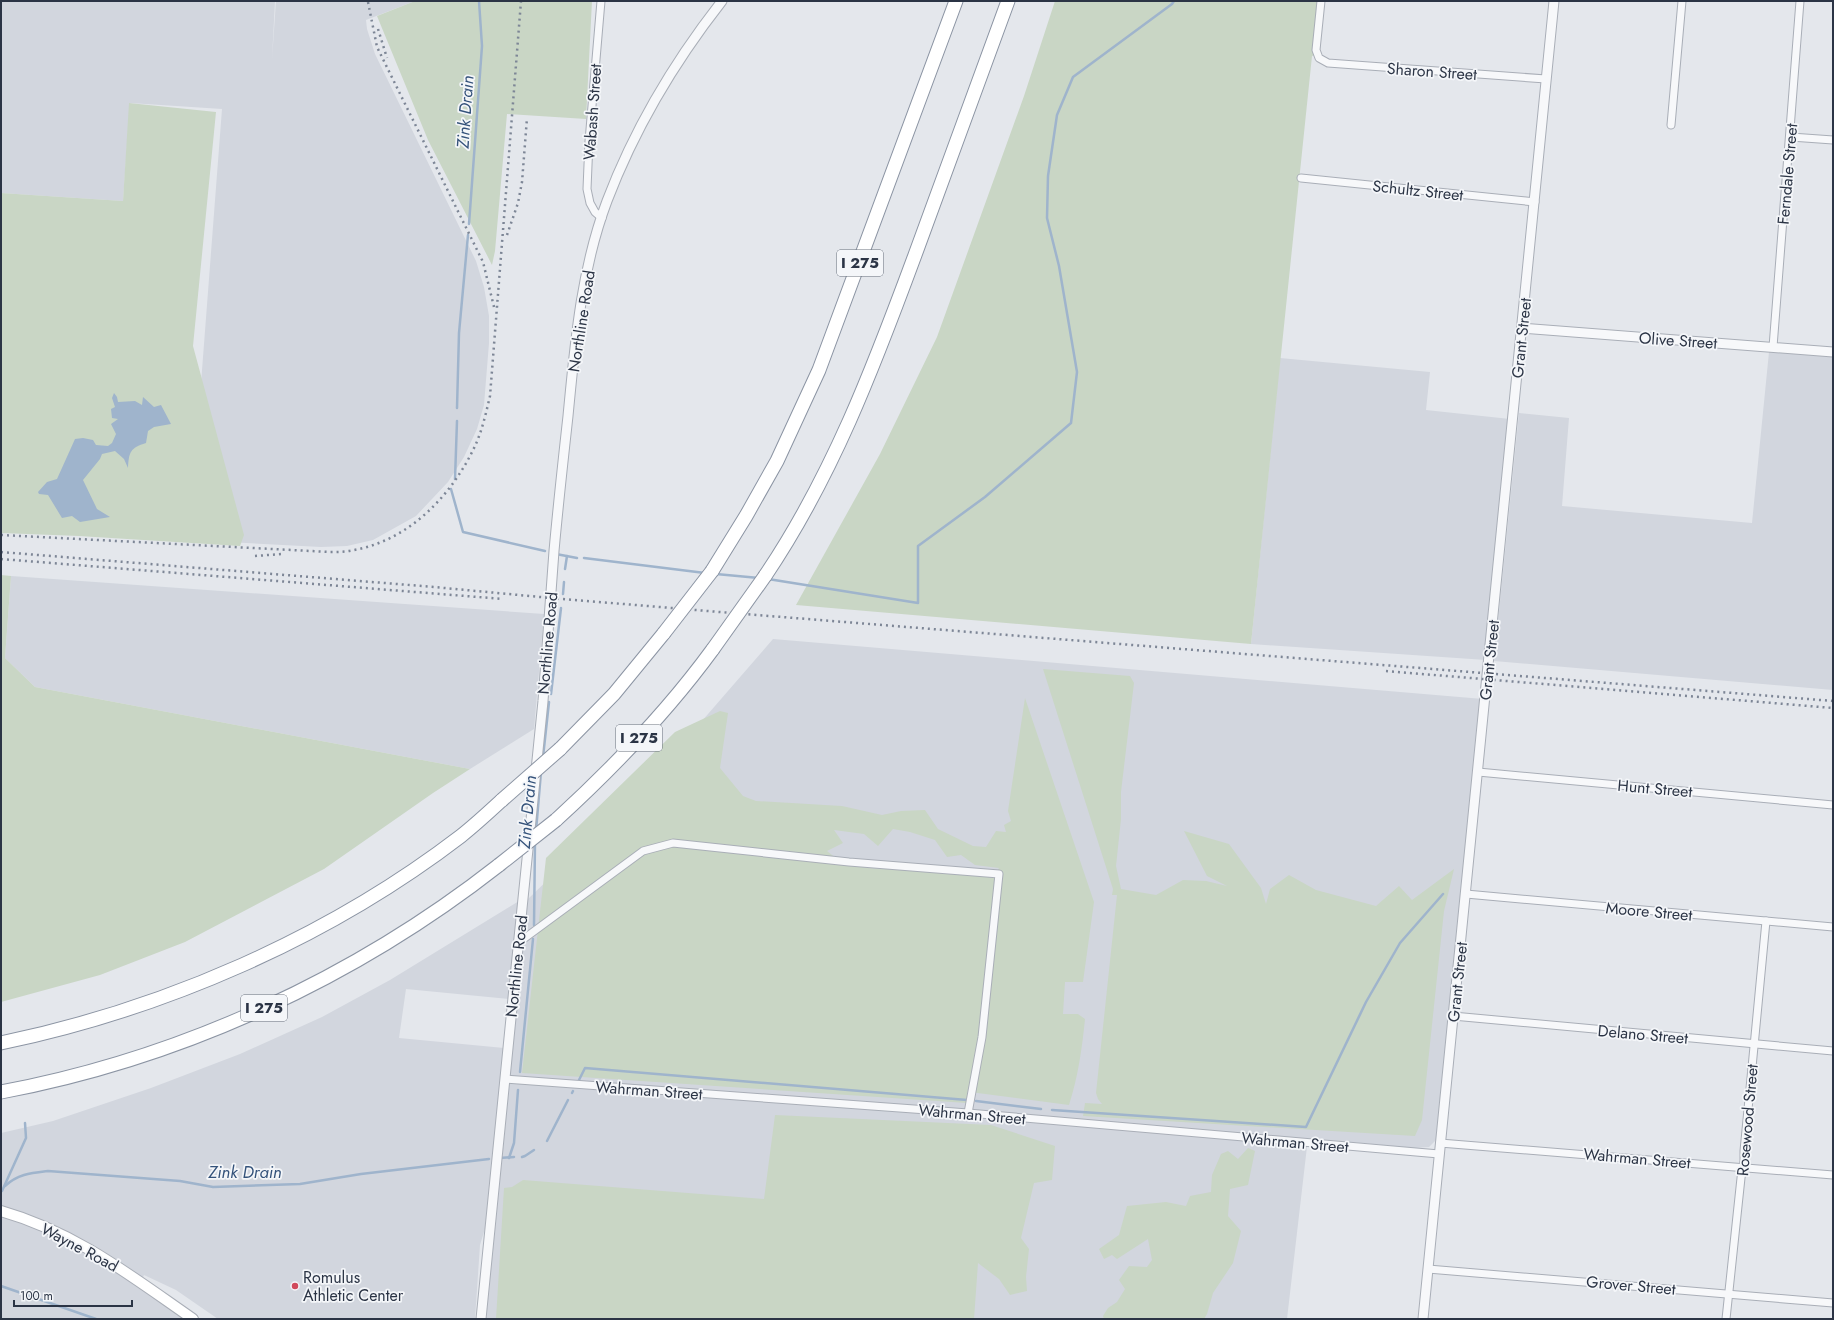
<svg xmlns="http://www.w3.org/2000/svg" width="1834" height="1320" font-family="Jost,sans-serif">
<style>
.built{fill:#d2d6de}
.green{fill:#c9d6c5;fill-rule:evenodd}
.water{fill:#9fb4cc}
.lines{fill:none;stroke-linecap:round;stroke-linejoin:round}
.stream{stroke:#9fb4cc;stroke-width:2.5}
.minor-casing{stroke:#a9aeb7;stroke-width:9}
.tertiary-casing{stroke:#a9aeb7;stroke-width:11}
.secondary-casing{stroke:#a9aeb7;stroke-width:12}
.motorway-casing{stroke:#8b94a3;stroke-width:15}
.minor{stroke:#f7f8fa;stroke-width:7}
.tertiary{stroke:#f7f8fa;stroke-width:9}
.secondary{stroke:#fff;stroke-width:10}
.motorway{stroke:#fff;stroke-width:13}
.rail{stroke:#7d8696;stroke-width:2.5;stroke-dasharray:2 4;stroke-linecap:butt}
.motorway-bridge-casing{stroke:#8b94a3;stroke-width:15;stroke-linecap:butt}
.motorway-bridge{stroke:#fff;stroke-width:13}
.poi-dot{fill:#d1495b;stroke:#f4f6f9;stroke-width:1.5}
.labels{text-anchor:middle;stroke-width:3.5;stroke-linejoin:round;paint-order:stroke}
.shield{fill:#f4f6f9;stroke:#676e7b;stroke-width:1}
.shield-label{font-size:15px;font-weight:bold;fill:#2b3445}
.street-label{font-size:16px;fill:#2b3445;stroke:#f4f6f9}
.poi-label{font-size:16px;fill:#2b3445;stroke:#f4f6f9;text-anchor:start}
.water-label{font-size:17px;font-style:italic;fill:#34527a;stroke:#f4f6f9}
</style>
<rect width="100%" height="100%" fill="#e4e7ec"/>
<g class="built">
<polygon points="1,1 275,1 272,59 276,1 415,1 366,20 367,29 375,54 476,261 484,287 489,316 489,343 484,405 477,429 464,457 448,482 416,516 373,540 347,546 321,547 189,540 222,109 130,103 123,201 1,193"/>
<polygon points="1769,352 1833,357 1833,690 1494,661 1519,413 1569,418 1562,506 1752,523"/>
<polygon points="1280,358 1430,372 1426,410 1510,419 1486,660 1251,644"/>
<polygon points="11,576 544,614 534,729 470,769 35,687 5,658"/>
<polygon points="773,639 1483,699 1436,1140 1429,1147 1414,1148 1308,1138 1287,1319 486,1319 528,899 649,782"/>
<polygon points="519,901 509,999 406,989 399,1038 504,1048 487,1222 480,1245 475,1319 218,1319 176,1290 144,1275 139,1286 186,1319 1,1319 1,1133 53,1121 151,1088 240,1054 322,1017 390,980"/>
</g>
<g class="green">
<polygon points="415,1 592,1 586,119 507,114 495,251 492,265 428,140 377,16"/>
<polygon points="1055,1 1319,1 1315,55 1312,56 1251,644 796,605 880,454 937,337 1024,96"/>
<polygon points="129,103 216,112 193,346 244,535 240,546 79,536 1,533 1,193 123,201"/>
<polygon points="1,575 11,576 5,658 35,687 470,769 433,793 324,869 185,942 100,975 1,1002"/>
<polygon points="1043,669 1130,676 1134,683 1121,792 1121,819 1116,866 1121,889 1156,895 1183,880 1206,881 1227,886 1207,876 1184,831 1229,844 1261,888 1266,904 1270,889 1289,875 1316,890 1376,906 1399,886 1412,900 1454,869 1444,911 1422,1120 1415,1136 1083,1116 1085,1103 1102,1104 1098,1099 1096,1093 1117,895 1112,895 1113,889"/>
<path d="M1025 698 1094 902 1083 982H1065L1063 1014H1078L1085 1019C1082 1049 1078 1077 1069 1105L970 1092 967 1103 522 1073 546 858 675 732 720 711 728 713 720 768 743 796 756 801 842 806 882 815 901 811 925 810 938 829 973 846 986 847 996 831 1006 832 1004 825 1011 821 1008 811ZM893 829 910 832 935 840 947 857 961 855 975 865 999 868 992 878 981 874 868 868 842 863 827 851 843 843 834 830 864 834 878 846Z"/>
<polygon points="775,1115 991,1125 1055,1146 1052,1180 1034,1183 1021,1238 1029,1249 1026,1277 1027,1291 1010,1295 999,1279 978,1263 974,1319 496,1319 504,1188 512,1187 523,1180 764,1199"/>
<polygon points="1248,1148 1255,1151 1248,1185 1230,1189 1228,1216 1241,1231 1233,1263 1213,1293 1207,1314 1204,1319 1104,1319 1103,1316 1108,1308 1117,1302 1125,1289 1119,1280 1129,1266 1147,1267 1152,1260 1148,1239 1117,1259 1112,1255 1104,1259 1099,1249 1119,1235 1127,1206 1166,1202 1186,1206 1190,1196 1211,1192 1212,1175 1221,1154 1228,1151 1238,1159"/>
</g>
<path class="water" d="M114 393 117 397 118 402 135 401 142 405 143 397 154 407 161 405 171 424 154 427 148 431 146 443C130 448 129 452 128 468L124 459 115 451 102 454 100 459 83 480 97 509 110 517 80 522 72 516 62 518 48 495 39 494 38 492 47 482 57 479 75 439 83 438 93 440 96 445 108 446 112 443 116 434 111 424 118 419 112 418 111 409 115 407 112 398Z"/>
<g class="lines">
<g class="stream">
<polyline points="469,224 482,46 479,1"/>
<polyline points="457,408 459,333 468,235"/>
<polyline points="455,479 457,421"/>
<polyline points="451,489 463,532 545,551"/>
<polyline points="556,554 577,558"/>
<polyline points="584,558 705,573"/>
<polyline points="565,569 567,556"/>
<polyline points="716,574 759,578"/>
<polyline points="768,579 918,603 918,546 985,497 1071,423 1077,372 1059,266 1047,218 1048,176 1057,115 1073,77 1172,4 1174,1"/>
<polyline points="563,594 564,582"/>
<polyline points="551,694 561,608"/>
<polyline points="543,757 549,702"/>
<polyline points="536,831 541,772"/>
<polyline points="534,925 535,842"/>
<polyline points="520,1072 533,939"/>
<polyline points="579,1080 585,1068 967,1100"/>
<polyline points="572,1093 573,1091"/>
<polyline points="976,1101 1041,1109"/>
<polyline points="1052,1110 1306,1127 1366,1002 1400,943 1443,894"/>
<polyline points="547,1141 568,1100"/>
<polyline points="522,1157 525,1156 534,1150"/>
<polyline points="499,1158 514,1157"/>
<polyline points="509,1158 514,1143 518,1090"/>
<path d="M5 1186C18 1174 31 1173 48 1171L180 1181 213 1187 300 1184 361 1174 489 1159"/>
<polyline points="2,1191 26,1138 25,1123"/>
<polyline points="1,1286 96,1319"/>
</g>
<g class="minor-casing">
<g id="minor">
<polyline points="601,1 589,141 587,189 590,203 595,212 602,218"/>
<polyline points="1321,1 1316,50 1319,58 1328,63 1546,79"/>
<polyline points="1671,125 1682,1"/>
<polyline points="1791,137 1833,140"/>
<polyline points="1301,178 1535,202"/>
<polyline points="1773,347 1800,1"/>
<polyline points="1478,772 1833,805"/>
<polyline points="1466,894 1833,927"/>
<polyline points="518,943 643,851 673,843 849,862 999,874 982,1037 968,1113"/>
<polyline points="1453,1016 1833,1051"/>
<polyline points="505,1079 968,1113 1439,1154"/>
<polyline points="1440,1143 1833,1175"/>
<polyline points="1428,1269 1833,1303"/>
<polyline points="1726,1319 1741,1178 1744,1161 1744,1151 1766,921"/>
</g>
</g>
<g class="tertiary-casing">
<g id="tertiary">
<polyline points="1522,328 1833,352"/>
<path d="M481 1319C500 1113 523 907 543 701 547 651 550 601 554 551 558 506 563 461 568 416 575 343 581 270 607 201 634 130 675 61 722 1"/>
<polyline points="1423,1319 1554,1"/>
</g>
</g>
<g class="secondary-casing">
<path id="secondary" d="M1 1211C75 1232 131 1276 193 1319"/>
</g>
<g class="motorway-casing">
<g id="motorway">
<polyline points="712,571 746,516 777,461 819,370 956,1"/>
<path d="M765 576C832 477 874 366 915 255 946 170 977 86 1008 1"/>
<polyline points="560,749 614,694 664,633"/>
<path d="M556 820C614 767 667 712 713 649"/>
<path d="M1 1043C164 1009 328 938 461 836 475 825 489 812 502 800"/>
<path d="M1 1092C182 1058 355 978 499 865"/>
</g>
</g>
<use href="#minor" class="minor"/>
<use href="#tertiary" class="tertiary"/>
<use href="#secondary" class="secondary"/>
<use href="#motorway" class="motorway"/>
<g class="rail">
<polyline points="368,2 377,47 483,262 494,307"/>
<polyline points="378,29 387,58"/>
<polyline points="507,235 518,203 522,182 527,118"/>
<path d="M1 535 330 552C338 552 346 552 354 550 410 540 452 495 475 446 482 431 486 413 490 396L521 1"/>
<polyline points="1,552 434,587 551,598 732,613 1833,701"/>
<polyline points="255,556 282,554"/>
<polyline points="1,559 503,599"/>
<polyline points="1386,671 1833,708"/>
</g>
<g class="motorway-bridge-casing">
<g id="motorway-bridge">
<polyline points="664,633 712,571"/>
<polyline points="713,649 765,576"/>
<polyline points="502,800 560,749"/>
<polyline points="499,865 556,820"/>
</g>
</g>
<use href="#motorway-bridge" class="motorway-bridge"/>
</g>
<circle class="poi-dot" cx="295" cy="1286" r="4"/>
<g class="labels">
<g class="shield">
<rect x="837" y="250" width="46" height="26" rx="3"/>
<rect x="616" y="725" width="46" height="26" rx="3"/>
<rect x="241" y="995" width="46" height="26" rx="3"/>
</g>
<g class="shield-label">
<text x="860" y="268">I 275</text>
<text x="639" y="743">I 275</text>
<text x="264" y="1013">I 275</text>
</g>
<g class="street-label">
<text transform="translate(1432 71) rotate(4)" y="6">Sharon Street</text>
<text transform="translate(592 112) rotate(-86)" y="6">Wabash Street</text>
<text transform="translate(1787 174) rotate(-85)" y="6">Ferndale Street</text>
<text transform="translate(1418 190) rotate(6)" y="6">Schultz Street</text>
<text transform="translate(581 321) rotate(-81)" y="6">Northline Road</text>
<text transform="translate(1521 338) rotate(-84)" y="6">Grant Street</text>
<text transform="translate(1678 340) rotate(4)" y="6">Olive Street</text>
<text transform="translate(547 643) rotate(-85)" y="6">Northline Road</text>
<text transform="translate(1489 660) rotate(-84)" y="6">Grant Street</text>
<text transform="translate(1655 788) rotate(5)" y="6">Hunt Street</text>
<text transform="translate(1649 911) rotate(5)" y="6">Moore Street</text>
<text transform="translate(516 966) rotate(-84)" y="6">Northline Road</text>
<text transform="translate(1457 982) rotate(-84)" y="6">Grant Street</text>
<text transform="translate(1643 1034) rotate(5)" y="6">Delano Street</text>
<text transform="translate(649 1090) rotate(4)" y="6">Wahrman Street</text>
<text transform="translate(972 1114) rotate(5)" y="6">Wahrman Street</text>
<text transform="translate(1747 1120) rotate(-85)" y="6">Rosewood Street</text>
<text transform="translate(1295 1142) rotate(5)" y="6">Wahrman Street</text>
<text transform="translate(1637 1158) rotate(5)" y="6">Wahrman Street</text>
<text transform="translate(80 1247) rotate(28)" y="6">Wayne Road</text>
<text transform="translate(1631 1285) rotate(5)" y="6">Grover Street</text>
</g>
<g class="poi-label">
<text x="303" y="1283">Romulus<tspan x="303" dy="18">Athletic Center</tspan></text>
</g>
<g class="water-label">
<text transform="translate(465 112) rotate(-86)" y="6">Zink Drain</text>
<text transform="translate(527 812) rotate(-85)" y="6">Zink Drain</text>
<text x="245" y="1178">Zink Drain</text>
</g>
</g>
<rect width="1834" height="1320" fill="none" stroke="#2b3445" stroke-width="4"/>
<path d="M14 1300v6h118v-6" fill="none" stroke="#2b3445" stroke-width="2"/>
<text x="20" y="1300" font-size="12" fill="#2b3445" stroke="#f4f6f9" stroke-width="3" paint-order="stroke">100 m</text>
</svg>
